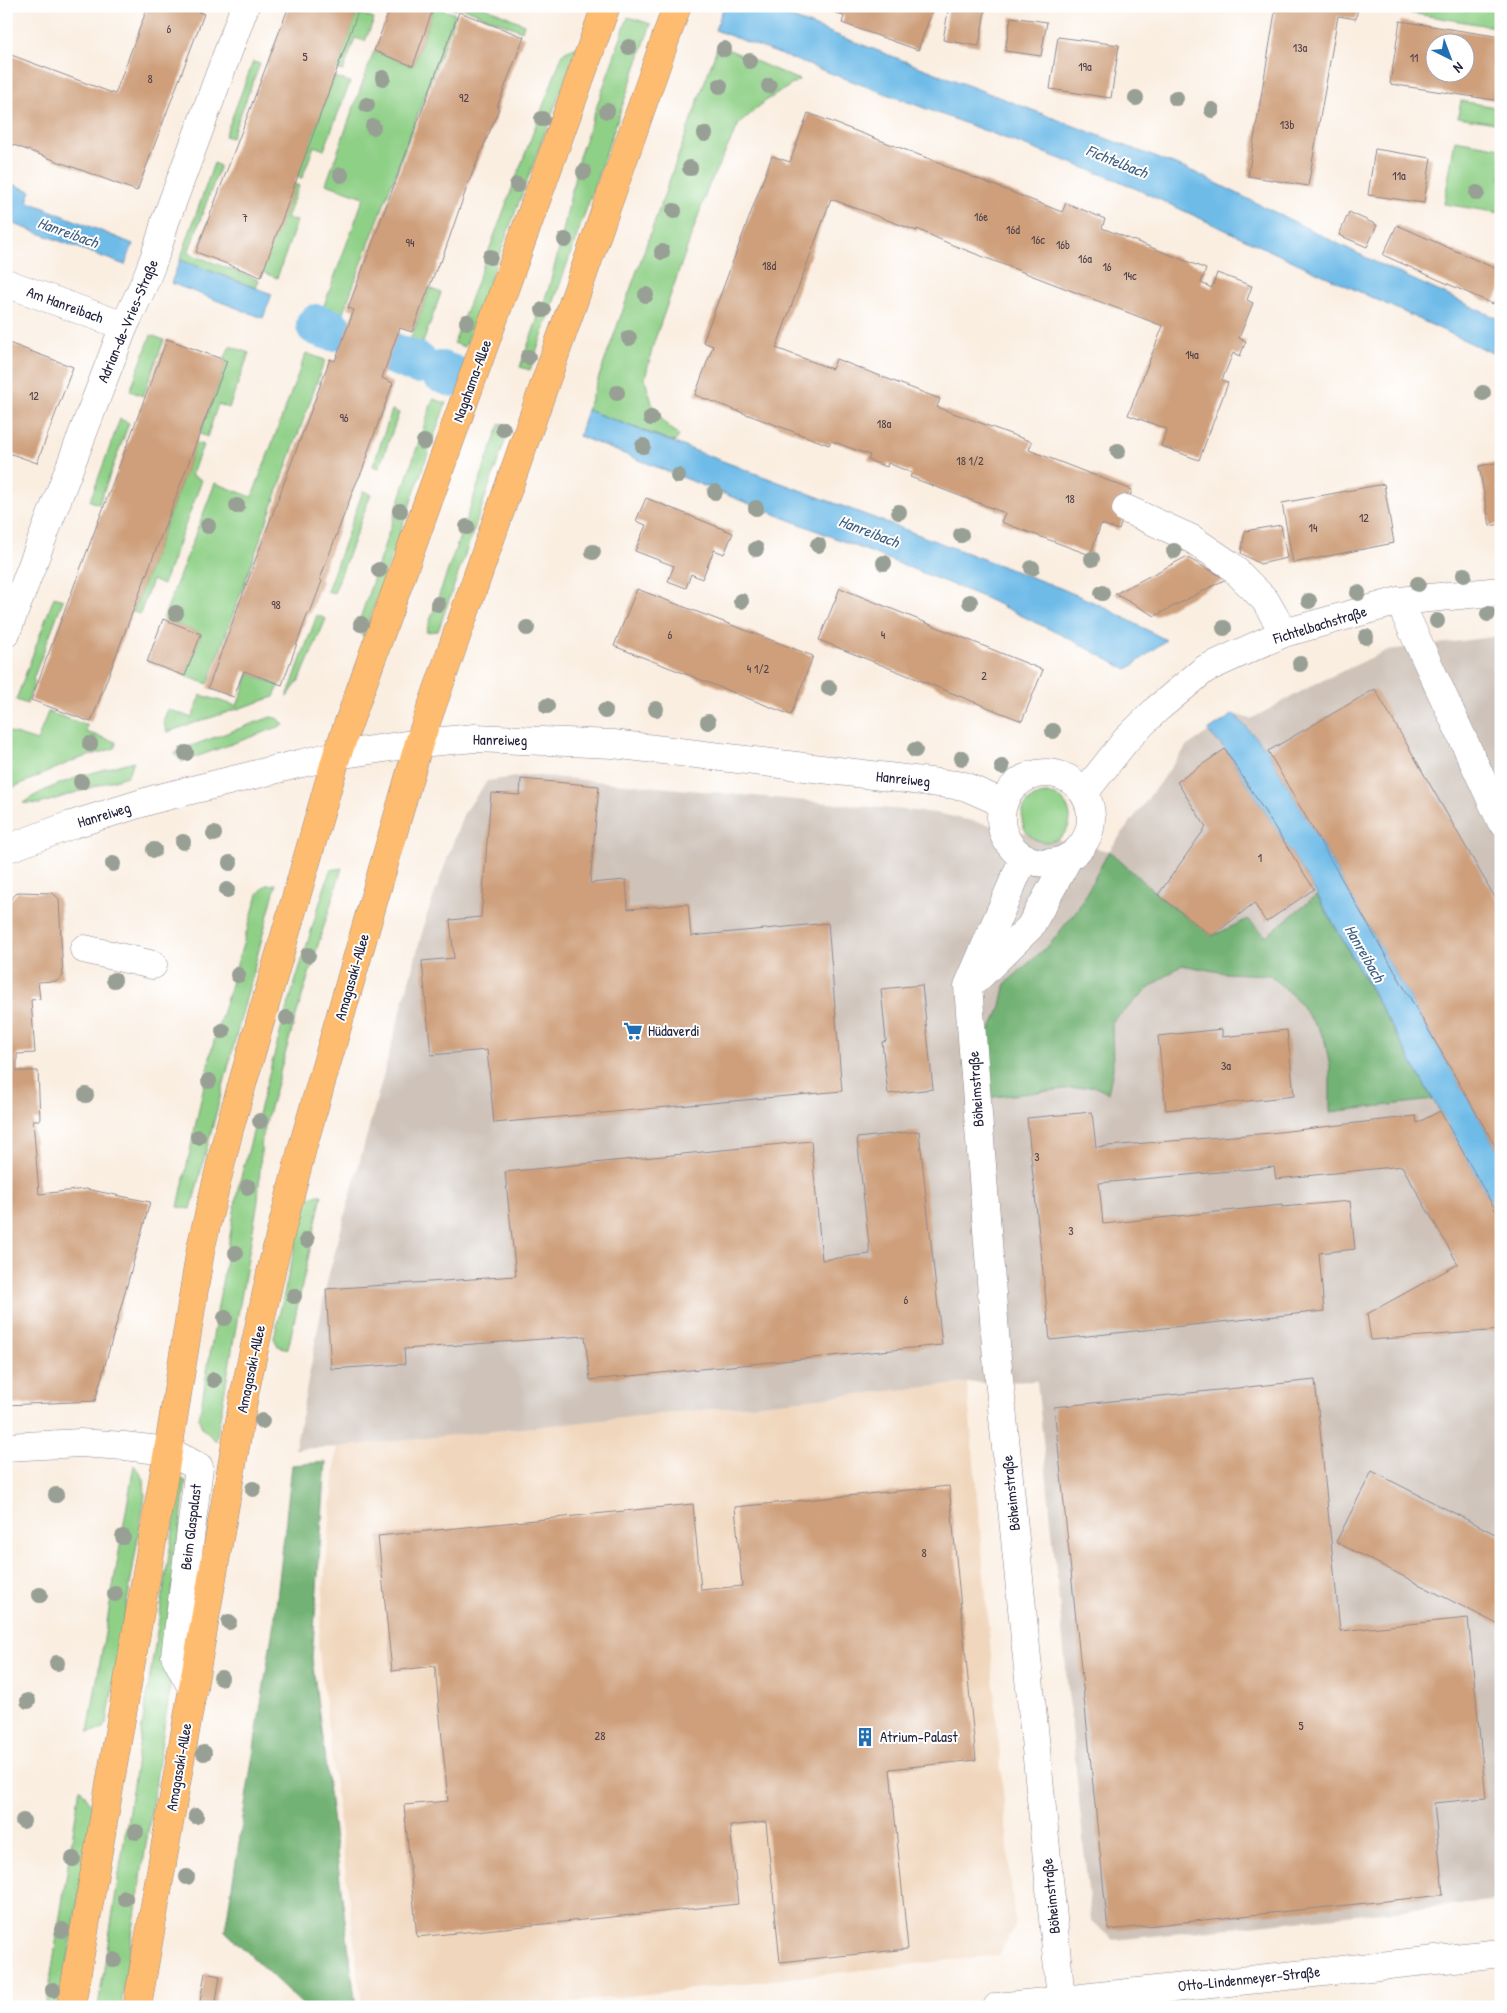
<svg xmlns="http://www.w3.org/2000/svg" width="1507" height="2013" font-family="'Patrick Hand',sans-serif">
<style>
.built{fill:#f0d6bc}
.industrial{fill:#cec2b9}
.green{fill:#8fd087;stroke:#587961}
.forest{fill:#73b274;stroke:#4a6a58}
.water{fill:#6ebbe8;stroke:#486e92}
.lines{fill:none;stroke-linecap:round;stroke-linejoin:round}
.canal{stroke:#6ebbe8;stroke-width:42}
.building{fill:#ce9f7a;fill-rule:evenodd}
.minor-casing{stroke:#8e888e;stroke-width:29}
.major-casing{stroke:#8e888e;stroke-width:29}
.minor{stroke:#fff;stroke-width:28}
.major{stroke:#febc70;stroke-width:28}
.tree{fill:#989f95}
.labels{text-anchor:middle;stroke-width:4;stroke-linejoin:round;paint-order:stroke}
.number-label{font-size:12px;fill:#4d414b}
.street-label{font-size:15px;fill:#22223b;stroke:#fff}
.poi-label{font-size:15px;fill:#22223b;stroke:#fff;text-anchor:start}
.water-label{font-size:16px;font-style:italic;fill:#405f80;stroke:#fff}
</style>
<rect width="100%" height="100%" fill="#fff"/>
<filter id="ink" filterUnits="userSpaceOnUse"><feTurbulence type="fractalNoise" baseFrequency=".02" numOctaves="2"/><feDisplacementMap in="SourceGraphic" scale="10" xChannelSelector="R" yChannelSelector="G"/><feConvolveMatrix kernelMatrix="1 2 1 2 8 2 1 2 1" color-interpolation-filters="sRGB"/></filter>
<filter id="wash" filterUnits="userSpaceOnUse"><feTurbulence type="fractalNoise" baseFrequency=".0096" numOctaves="4" result="noise"/><feDisplacementMap in="SourceGraphic" scale="20" xChannelSelector="R" yChannelSelector="G"/><feGaussianBlur stdDeviation="1.12" result="paint"/><feColorMatrix in="noise" values="0 0 0 0 0 0 0 0 0 0 0 0 0 0 0 0 0 1.4 0 .05"/><feComposite in="paint" operator="in"/></filter>
<g filter="url(#wash)">
<rect width="100%" height="100%" fill="#faeee1"/>
<polygon class="built" points="967,1383 1015,1927 998,1955 530,2007 362,2007 318,1646 337,1447"/>
<polygon class="industrial" points="1501,636 1501,1900 1114,1940 1091,1920 1037,1381 967,1383 337,1447 295,1449 327,1281 427,915 463,815 487,781 530,775 936,813 1109,851 1186,747 1234,714 1251,719 1315,684 1388,650"/>
<g class="green">
<polygon points="446,6 483,6 524,24 522,31 458,6 456,10"/>
<polygon points="1405,6 1501,6 1501,28 1404,12"/>
<polygon points="434,7 456,14 341,318 322,311 364,197 326,184 374,51 413,66"/>
<polygon points="357,13 374,19 365,41 355,38 343,71 337,69"/>
<polygon points="628,17 651,24 530,370 520,367 549,287 560,245 579,157"/>
<polygon points="718,45 799,80 764,102 739,124 709,185 653,345 645,379 653,406 664,422 679,436 675,442 587,410"/>
<polygon points="577,47 465,347 454,343 563,53"/>
<polygon points="253,62 260,64 231,138 225,136"/>
<polygon points="334,77 350,82 324,150 314,146 302,178 297,177"/>
<polygon points="1461,101 1501,108 1501,124 1458,117"/>
<polygon points="1455,140 1501,148 1501,213 1444,204"/>
<polygon points="214,163 220,166 188,253 259,280 256,288 180,260"/>
<polygon points="295,184 299,186 286,218 297,221 277,278 262,272"/>
<polygon points="430,288 441,293 421,348 409,343"/>
<polygon points="151,335 164,340 143,396 130,391"/>
<polygon points="230,346 249,353 229,408 218,404 207,437 200,434 227,361 224,360"/>
<polygon points="306,353 325,360 208,684 185,676 201,634 163,619 215,483 252,497"/>
<polygon points="433,399 446,403 363,637 357,628"/>
<polygon points="392,410 399,413 379,468 373,466"/>
<polygon points="120,419 129,423 99,504 90,501"/>
<polygon points="500,423 510,427 438,631 426,632"/>
<polygon points="196,443 203,445 191,476 202,480 163,585 152,580 140,614 133,612"/>
<polygon points="363,491 371,494 334,593 327,591"/>
<polygon points="54,597 63,600 33,679 35,681 27,704 16,700"/>
<polygon points="317,615 326,619 300,679 287,697"/>
<polygon points="249,674 279,685 274,697 167,732 163,721 168,709 192,718 201,695 237,706"/>
<polygon points="48,712 87,725 86,732 116,742 115,748 75,760 14,787 6,778 6,731 37,741"/>
<polygon points="271,717 279,719 284,725 182,762 175,754 177,751"/>
<path d="M134 761 127 776 40 804 23 803C50 783 101 770 134 761Z"/>
<circle cx="1046" cy="818" r="24"/>
<polygon points="342,868 295,1019 262,1136 258,1201 216,1441 202,1428 199,1419 238,1188 285,1015 330,870"/>
<polygon points="276,884 191,1209 178,1207 212,1048 258,894 266,885"/>
<polygon points="314,1195 322,1195 288,1349 278,1346 274,1338 305,1202"/>
<polygon points="134,1465 144,1479 145,1496 107,1723 101,1730 88,1732"/>
<polygon points="181,1479 186,1481 167,1629 170,1689 121,2007 98,2007"/>
<polygon points="80,1788 94,1808 60,2007 46,2007"/>
</g>
<g class="forest">
<polygon points="1109,851 1158,895 1212,936 1248,919 1266,936 1317,895 1433,1100 1330,1112 1330,1067 1324,1037 1297,1000 1270,975 1225,973 1182,965 1148,989 1112,1022 1113,1070 1108,1093 1093,1086 976,1099 985,1039 1000,1010 1006,983 1050,944 1079,907"/>
<polygon points="326,1462 312,1658 356,2007 305,2007 225,1931 275,1616 292,1465"/>
</g>
<g class="water">
<polygon points="724,6 761,6 1194,172 1377,263 1501,320 1501,357 1117,180 715,30"/>
<polygon points="6,182 31,191 27,201 133,244 125,265 6,221"/>
<polygon points="180,260 272,294 263,318 171,283"/>
<polygon points="587,410 1060,588 1100,605 1166,640 1127,670 1076,642 983,597 579,436"/>
<polygon points="1234,714 1268,751 1501,1156 1501,1220 1314,889 1225,749 1208,731"/>
</g>
<g class="lines">
<g class="canal">
<polyline points="317,325 332,330"/>
<polyline points="391,353 417,363"/>
<polyline points="441,372 453,376"/>
</g>
</g>
<g id="blocks">
<g class="building">
<polygon points="148,6 183,6 204,14 137,191 6,142 6,53 115,94"/>
<polygon points="289,6 360,6 261,277 196,252"/>
<polygon points="391,6 434,6 413,66 374,51"/>
<polygon points="817,6 934,6 918,50 842,23 844,16"/>
<polygon points="949,6 985,11 979,46 943,40"/>
<polygon points="1276,6 1358,6 1356,19 1338,16 1308,186 1248,176"/>
<polygon points="459,12 524,37 497,107 499,109 468,184 441,262 439,262 412,332 400,328 395,341 382,378 393,383 367,454 368,455 362,471 354,488 320,579 322,581 310,613 308,613 282,685 244,671 234,697 208,688 330,359 335,361 354,310 348,308"/>
<polygon points="1011,17 1047,22 1041,56 1005,51"/>
<path d="M1400 21 1501 37V101L1390 84ZM1434 42H1464V72H1434Z"/>
<polygon points="1058,37 1119,45 1111,98 1050,89"/>
<polygon points="808,113 943,164 942,165 1062,212 1066,203 1105,219 1102,228 1206,269 1201,283 1212,288 1217,273 1252,286 1247,300 1253,303 1239,338 1246,341 1240,356 1233,353 1222,380 1228,383 1199,460 1161,446 1167,429 1128,415 1163,326 950,244 917,229 917,231 831,199 776,348 832,369 836,359 940,399 937,407 1032,442 1029,450 1132,490 1119,530 1101,524 1090,555 1001,522 1005,513 910,477 912,473 888,463 887,467 868,460 870,455 831,441 829,445 695,395 713,346 703,342 772,156 790,162"/>
<polygon points="1375,149 1431,158 1424,203 1368,195"/>
<polygon points="1349,212 1377,225 1367,247 1339,235"/>
<polygon points="1397,225 1501,271 1501,288 1493,304 1383,255"/>
<polygon points="167,339 227,361 91,722 31,700"/>
<polygon points="6,342 73,367 37,463 6,452"/>
<polygon points="1501,462 1501,524 1490,526 1479,466"/>
<polygon points="1384,484 1394,543 1293,563 1282,503"/>
<polygon points="646,498 733,533 724,554 714,550 702,579 691,574 686,588 668,581 674,566 635,551 646,525 636,521"/>
<polygon points="1281,525 1287,558 1260,564 1241,553 1245,531"/>
<polygon points="1186,557 1226,579 1155,616 1115,594"/>
<polygon points="840,588 1043,670 1022,721 819,640"/>
<polygon points="637,589 813,656 791,715 614,646"/>
<polygon points="163,619 201,634 185,676 147,662"/>
<polygon points="1375,689 1501,908 1501,1156 1268,751"/>
<polygon points="1225,749 1314,889 1266,922 1254,903 1212,936 1158,895 1206,827 1177,782"/>
<polygon points="521,779 599,786 590,883 626,880 628,909 688,904 691,936 828,923 842,1091 494,1123 487,1050 431,1055 422,961 454,958 450,920 481,917 491,793 520,795"/>
<polygon points="18,892 53,893 59,899 63,976 57,981 38,982 40,999 31,1000 35,1053 17,1054 17,1071 38,1071 40,1120 33,1120 39,1194 86,1189 150,1202 95,1401 6,1405 6,901 9,901"/>
<polygon points="922,985 933,1089 888,1094 882,1042 886,1041 881,989"/>
<polygon points="1222,1029 1222,1037 1287,1030 1294,1096 1166,1110 1158,1036"/>
<polygon points="1440,1111 1501,1220 1501,1330 1371,1340 1367,1314 1458,1264 1402,1166 1276,1179 1274,1167 1099,1183 1103,1224 1282,1205 1282,1207 1350,1201 1355,1249 1319,1253 1324,1311 1050,1340 1027,1118 1092,1112 1096,1147 1271,1133 1416,1116 1417,1123"/>
<polygon points="919,1131 942,1345 590,1380 585,1336 404,1349 405,1364 331,1369 326,1289 516,1276 505,1172 811,1141 822,1260 870,1254 857,1138"/>
<polygon points="1315,1380 1340,1631 1468,1618 1486,1798 1434,1803 1443,1895 1108,1930 1054,1407"/>
<polygon points="1372,1471 1501,1537 1501,1626 1336,1542"/>
<polygon points="949,1486 976,1760 890,1769 908,1949 780,1962 766,1822 730,1826 738,1904 417,1937 404,1805 448,1801 435,1666 392,1671 378,1536 693,1504 701,1590 742,1586 735,1507"/>
<polygon points="205,1973 220,1976 215,2007 199,2007"/>
</g>
</g>
</g>
<g filter="url(#ink)">
<use href="#blocks" fill-opacity="0" stroke="#8e888e" stroke-width="1"/>
<g class="lines">
<g class="minor-casing">
<g id="minor">
<polyline points="6,283 124,326"/>
<polyline points="1126,509 1192,539 1229,564 1265,600 1284,633"/>
<polyline points="1399,601 1501,821"/>
<path d="M6 633 124 326C141 292 156 259 165 222L245 6"/>
<circle cx="1046" cy="818" r="45"/>
<polyline points="1084,793 1126,740 1157,709 1205,669 1284,633 1399,601 1501,591"/>
<polyline points="6,849 71,825 155,799 294,765 337,755 419,743 475,738 613,744 964,786 1003,803"/>
<polyline points="1024,857 968,986 997,1358 1061,1999"/>
<polyline points="84,949 153,965"/>
<polyline points="977,979 1030,927 1069,857"/>
<polyline points="6,1447 80,1443 124,1446 168,1451 199,1467 175,1656 193,1690"/>
<polyline points="997,2007 1501,1953"/>
</g>
</g>
<g class="major-casing">
<g id="major">
<polyline points="71,2007 168,1451 201,1247 229,1130 337,755 606,6"/>
<polyline points="137,2007 245,1391 273,1263 302,1149 419,743 677,6"/>
</g>
</g>
<use href="#minor" class="minor"/>
<use href="#major" class="major"/>
</g>
<g class="tree">
<circle cx="629" cy="47" r="8"/>
<circle cx="724" cy="49" r="8"/>
<circle cx="750" cy="61" r="8"/>
<circle cx="383" cy="78" r="8"/>
<circle cx="720" cy="86" r="8"/>
<circle cx="769" cy="86" r="8"/>
<circle cx="1136" cy="98" r="8"/>
<circle cx="1176" cy="98" r="8"/>
<circle cx="367" cy="105" r="8"/>
<circle cx="1212" cy="110" r="8"/>
<circle cx="607" cy="111" r="8"/>
<circle cx="542" cy="119" r="8"/>
<circle cx="373" cy="127" r="8"/>
<circle cx="705" cy="134" r="8"/>
<circle cx="690" cy="168" r="8"/>
<circle cx="584" cy="172" r="8"/>
<circle cx="341" cy="175" r="8"/>
<circle cx="517" cy="185" r="8"/>
<circle cx="1477" cy="193" r="8"/>
<circle cx="674" cy="211" r="8"/>
<circle cx="565" cy="240" r="8"/>
<circle cx="662" cy="252" r="8"/>
<circle cx="490" cy="257" r="8"/>
<circle cx="646" cy="295" r="8"/>
<circle cx="543" cy="310" r="8"/>
<circle cx="467" cy="322" r="8"/>
<circle cx="629" cy="338" r="8"/>
<circle cx="528" cy="357" r="8"/>
<circle cx="617" cy="393" r="8"/>
<circle cx="1483" cy="393" r="8"/>
<circle cx="651" cy="418" r="8"/>
<circle cx="503" cy="429" r="8"/>
<circle cx="424" cy="442" r="8"/>
<circle cx="643" cy="446" r="8"/>
<circle cx="1118" cy="451" r="8"/>
<circle cx="678" cy="476" r="8"/>
<circle cx="715" cy="492" r="8"/>
<circle cx="237" cy="506" r="8"/>
<circle cx="756" cy="508" r="8"/>
<circle cx="400" cy="511" r="8"/>
<circle cx="899" cy="512" r="8"/>
<circle cx="208" cy="526" r="8"/>
<circle cx="467" cy="527" r="8"/>
<circle cx="961" cy="535" r="8"/>
<circle cx="818" cy="545" r="8"/>
<circle cx="756" cy="549" r="8"/>
<circle cx="1174" cy="551" r="8"/>
<circle cx="593" cy="552" r="8"/>
<circle cx="1092" cy="559" r="8"/>
<circle cx="884" cy="563" r="8"/>
<circle cx="1032" cy="568" r="8"/>
<circle cx="379" cy="570" r="8"/>
<circle cx="1464" cy="575" r="8"/>
<circle cx="1418" cy="584" r="8"/>
<circle cx="1102" cy="593" r="8"/>
<circle cx="1358" cy="593" r="8"/>
<circle cx="741" cy="601" r="8"/>
<circle cx="1309" cy="601" r="8"/>
<circle cx="970" cy="602" r="8"/>
<circle cx="438" cy="604" r="8"/>
<circle cx="176" cy="613" r="8"/>
<circle cx="1488" cy="614" r="8"/>
<circle cx="1437" cy="621" r="8"/>
<circle cx="361" cy="624" r="8"/>
<circle cx="527" cy="628" r="8"/>
<circle cx="1224" cy="628" r="8"/>
<circle cx="1366" cy="637" r="8"/>
<circle cx="1300" cy="664" r="8"/>
<circle cx="829" cy="688" r="8"/>
<circle cx="547" cy="706" r="8"/>
<circle cx="656" cy="709" r="8"/>
<circle cx="605" cy="711" r="8"/>
<circle cx="708" cy="722" r="8"/>
<circle cx="1053" cy="731" r="8"/>
<circle cx="90" cy="744" r="8"/>
<circle cx="915" cy="750" r="8"/>
<circle cx="186" cy="753" r="8"/>
<circle cx="962" cy="758" r="8"/>
<circle cx="1002" cy="767" r="8"/>
<circle cx="81" cy="782" r="8"/>
<circle cx="214" cy="834" r="8"/>
<circle cx="183" cy="842" r="8"/>
<circle cx="154" cy="850" r="8"/>
<circle cx="230" cy="863" r="8"/>
<circle cx="113" cy="864" r="8"/>
<circle cx="227" cy="890" r="8"/>
<circle cx="308" cy="955" r="8"/>
<circle cx="238" cy="975" r="8"/>
<circle cx="114" cy="980" r="8"/>
<circle cx="287" cy="1018" r="8"/>
<circle cx="223" cy="1031" r="8"/>
<circle cx="209" cy="1081" r="8"/>
<circle cx="86" cy="1095" r="8"/>
<circle cx="260" cy="1121" r="8"/>
<circle cx="198" cy="1137" r="8"/>
<circle cx="248" cy="1187" r="8"/>
<circle cx="307" cy="1240" r="8"/>
<circle cx="236" cy="1253" r="8"/>
<circle cx="294" cy="1296" r="8"/>
<circle cx="225" cy="1318" r="8"/>
<circle cx="214" cy="1380" r="8"/>
<circle cx="262" cy="1421" r="8"/>
<circle cx="253" cy="1489" r="8"/>
<circle cx="56" cy="1495" r="8"/>
<circle cx="123" cy="1537" r="8"/>
<circle cx="115" cy="1594" r="8"/>
<circle cx="40" cy="1595" r="8"/>
<circle cx="229" cy="1622" r="8"/>
<circle cx="57" cy="1663" r="8"/>
<circle cx="221" cy="1678" r="8"/>
<circle cx="28" cy="1701" r="8"/>
<circle cx="204" cy="1753" r="8"/>
<circle cx="196" cy="1816" r="8"/>
<circle cx="23" cy="1821" r="8"/>
<circle cx="136" cy="1832" r="8"/>
<circle cx="73" cy="1859" r="8"/>
<circle cx="187" cy="1877" r="8"/>
<circle cx="125" cy="1898" r="8"/>
<circle cx="62" cy="1930" r="8"/>
<circle cx="114" cy="1960" r="8"/>
<circle cx="53" cy="1990" r="8"/>
</g>
</g>
<defs>
<g id="supermarket-bare" transform="scale(1.5)"><path d="M-6-5.5h2.5l.6 2H6L4.5 2H-2.5L-4.4-4H-6ZM-1.5 3.2a1.3 1.3 0 1 0 .1 0ZM3 3.2a1.3 1.3 0 1 0 .1 0Z" fill="#1f6fb2" stroke="#fff" stroke-width="2.5" paint-order="stroke"/></g>
<g id="building-bare" transform="scale(1.5)"><path d="M-4-6H4V6H1V3H-1V6H-4ZM-2.5-4.3h1.7v1.8h-1.7ZM.8-4.3h1.7v1.8H.8ZM-2.5-1h1.7V.8h-1.7ZM.8-1h1.7V.8H.8Z" fill="#1f6fb2" stroke="#fff" stroke-width="2.5" paint-order="stroke"/></g>
</defs>
<g fill-rule="evenodd">
<use href="#supermarket-bare" x="633" y="1031"/>
<use href="#building-bare" x="865" y="1737"/>
</g>
<g class="labels">
<g class="number-label">
<text x="169" y="33">6</text>
<text x="1300" y="52">13a</text>
<text x="305" y="61">5</text>
<text x="1414" y="62">11</text>
<text x="1085" y="71">19a</text>
<text x="150" y="83">8</text>
<text x="464" y="102">92</text>
<text x="1287" y="129">13b</text>
<text x="1399" y="180">11a</text>
<text x="981" y="221">16e</text>
<text x="245" y="222">7</text>
<text x="1013" y="234">16d</text>
<text x="1038" y="244">16c</text>
<text x="410" y="247">94</text>
<text x="1063" y="249">16b</text>
<text x="1085" y="263">16a</text>
<text x="769" y="270">18d</text>
<text x="1107" y="271">16</text>
<text x="1130" y="280">14c</text>
<text x="1192" y="359">14a</text>
<text x="34" y="400">12</text>
<text x="344" y="422">96</text>
<text x="884" y="428">18a</text>
<text x="970" y="465">18 1/2</text>
<text x="1070" y="503">18</text>
<text x="1364" y="522">12</text>
<text x="1313" y="532">14</text>
<text x="276" y="609">98</text>
<text x="670" y="639">6</text>
<text x="883" y="639">4</text>
<text x="758" y="673">4 1/2</text>
<text x="984" y="680">2</text>
<text x="1260" y="862">1</text>
<text x="1226" y="1070">3a</text>
<text x="1037" y="1161">3</text>
<text x="1071" y="1235">3</text>
<text x="906" y="1304">6</text>
<text x="924" y="1557">8</text>
<text x="1301" y="1730">5</text>
<text x="600" y="1740">28</text>
</g>
<g class="street-label">
<text transform="translate(65 305) rotate(20)" y="5">Am Hanreibach</text>
<text transform="translate(128 321) rotate(-67)" y="5">Adrian-de-Vries-Straße</text>
<text transform="translate(472 381) rotate(-70)" y="5">Nagahama-Allee</text>
<text transform="translate(1320 625) rotate(-17)" y="5">Fichtelbachstraße</text>
<text transform="translate(500 740) rotate(1)" y="5">Hanreiweg</text>
<text transform="translate(903 779) rotate(6)" y="5">Hanreiweg</text>
<text transform="translate(104 815) rotate(-17)" y="5">Hanreiweg</text>
<text transform="translate(352 977) rotate(-74)" y="5">Amagasaki-Allee</text>
<text transform="translate(976 1089) rotate(-94)" y="5">Böheimstraße</text>
<text transform="translate(251 1369) rotate(-78)" y="5">Amagasaki-Allee</text>
<text transform="translate(1011 1493) rotate(-96)" y="5">Böheimstraße</text>
<text transform="translate(191 1527) rotate(-83)" y="5">Beim Glaspalast</text>
<text transform="translate(179 1767) rotate(-80)" y="5">Amagasaki-Allee</text>
<text transform="translate(1051 1896) rotate(-96)" y="5">Böheimstraße</text>
<text transform="translate(1249 1979) rotate(-6)" y="5">Otto-Lindenmeyer-Straße</text>
</g>
<g class="poi-label">
<text x="648" y="1036">Hüdaverdi</text>
<text x="880" y="1742">Atrium-Palast</text>
</g>
<g class="water-label">
<text transform="translate(1117 161) rotate(22)" y="6">Fichtelbach</text>
<text transform="translate(68 232) rotate(20)" y="6">Hanreibach</text>
<text transform="translate(869 531) rotate(21)" y="6">Hanreibach</text>
<text transform="translate(1365 953) rotate(60)" y="6">Hanreibach</text>
</g>
</g>
<rect width="1507" height="2013" fill="none" stroke="#fff" stroke-width="25"/>
<g transform="translate(1450 58) rotate(138)"><circle r="24" fill="#ffffff" stroke="#a7a7b1"/>
<path d="M0-4L9 19L0 12L-9 19Z" fill="#1f6fb2"/>
<text y="-8" font-size="14" font-weight="bold" text-anchor="middle" fill="#22223b">N</text>
</g>
</svg>
